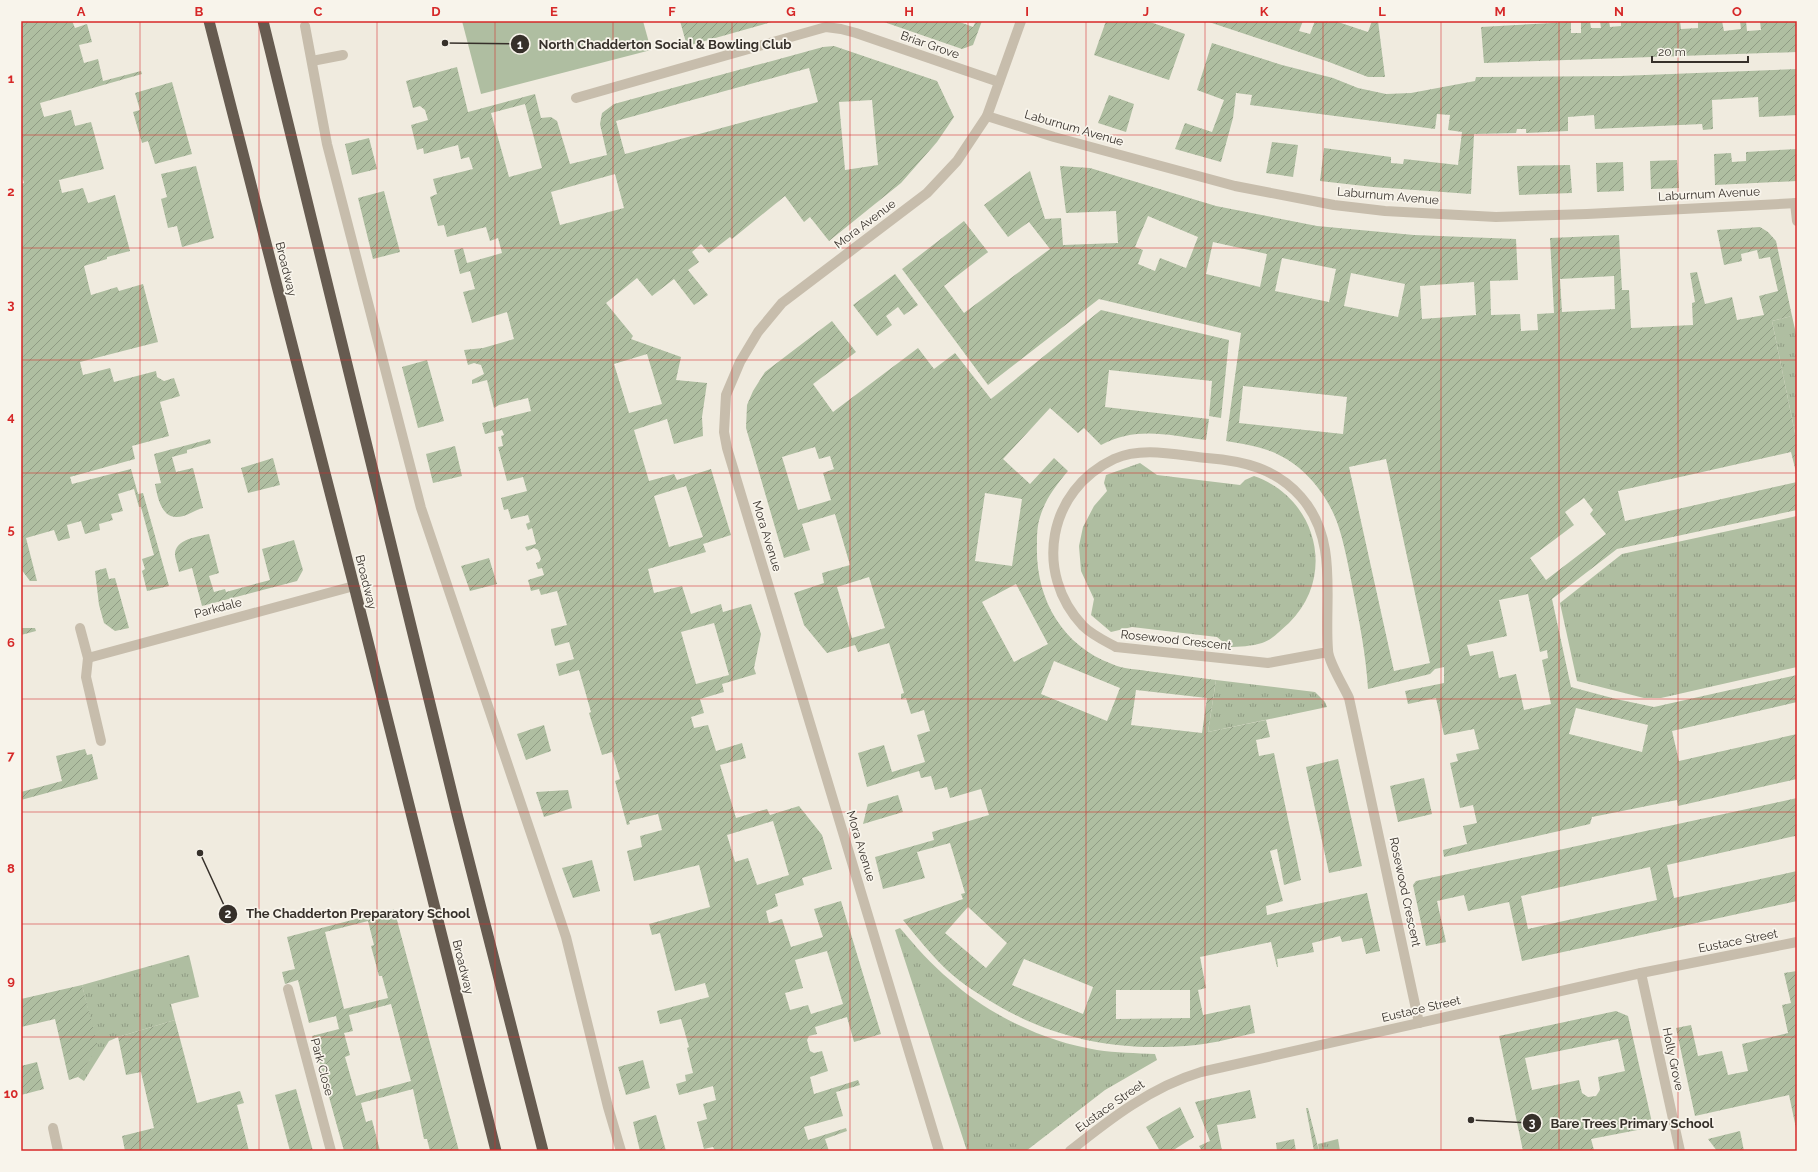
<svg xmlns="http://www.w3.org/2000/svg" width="1818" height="1172" font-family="Raleway,sans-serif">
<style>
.grass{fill:url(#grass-tufts)}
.garden{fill:url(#garden-furrows);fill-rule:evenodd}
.pitch{fill:#afbea1}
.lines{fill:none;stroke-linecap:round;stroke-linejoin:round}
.minor{stroke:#c7bdac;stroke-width:10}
.trunk{stroke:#665b50;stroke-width:11}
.grid{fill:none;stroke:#d62828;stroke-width:1;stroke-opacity:0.55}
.labels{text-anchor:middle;stroke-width:3.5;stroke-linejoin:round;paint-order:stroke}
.street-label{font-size:12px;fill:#36302a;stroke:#f8f4eb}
.leader{fill:none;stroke:#36302a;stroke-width:1.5}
.callout-dot{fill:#36302a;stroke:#f8f4eb;stroke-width:1.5}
.mark-label{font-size:12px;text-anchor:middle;font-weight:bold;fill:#fff}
.callout-label{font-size:13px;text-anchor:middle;font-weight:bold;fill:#36302a;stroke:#f8f4eb;stroke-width:3.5;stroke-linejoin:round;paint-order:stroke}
.neatline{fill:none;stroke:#d62828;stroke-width:1.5}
.grid-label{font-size:13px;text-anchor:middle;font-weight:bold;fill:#d62828}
</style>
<defs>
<pattern id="grass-tufts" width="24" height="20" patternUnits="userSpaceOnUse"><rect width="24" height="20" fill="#afbea1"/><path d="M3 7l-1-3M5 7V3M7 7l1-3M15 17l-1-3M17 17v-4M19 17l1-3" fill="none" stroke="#8f9b83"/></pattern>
<pattern id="garden-furrows" width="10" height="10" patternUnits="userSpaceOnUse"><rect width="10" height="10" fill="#afbea1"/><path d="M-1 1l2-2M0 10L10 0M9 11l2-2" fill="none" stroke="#8f9b83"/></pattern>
</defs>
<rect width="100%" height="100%" fill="#f0ebdf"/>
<g class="grass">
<polygon points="1792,316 1797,338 1797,443 1772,321"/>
<path d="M1140 463 1157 475 1240 485 1245 480 1254 476C1317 498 1337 576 1289 623 1281 630 1272 640 1262 643 1252 646 1239 647 1229 647L1217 637 1132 627 1111 632 1091 615 1094 599 1081 571 1079 546 1083 527 1094 506 1107 491 1104 483 1106 475Z"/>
<polygon points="1797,516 1797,667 1661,698 1644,698 1577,681 1560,603 1622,554"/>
<polygon points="1216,680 1315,692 1325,702 1327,707 1208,732"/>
<path d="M900 928C915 946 932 965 950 980 989 1015 1045 1042 1097 1050 1116 1053 1136 1053 1155 1054L1157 1060 1105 1090 1026 1151H967L895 930Z"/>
<polygon points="189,955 199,997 171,1004 175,1020 118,1037 109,1041 84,1081 78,1077 97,1047 82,985"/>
<polygon points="1338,1139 1340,1151 1319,1151 1318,1144"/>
</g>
<g class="garden">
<polygon points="21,21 72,21 75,28 87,24 92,42 79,45 84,63 98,59 103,81 141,71 142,74 40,103 44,117 71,110 75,126 91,122 104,169 59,180 62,193 83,188 88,203 115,195 130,251 107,257 107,259 84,266 91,295 117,287 119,291 143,284 158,342 80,362 83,375 110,368 114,382 156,371 157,377 164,381 174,378 180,396 160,402 169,436 132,446 135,459 70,477 72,484 131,469 138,494 143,493 169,586 147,591 142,571 145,569 142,559 154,555 141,507 139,507 134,489 118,494 123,511 111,514 113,520 99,524 100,530 85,534 81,521 67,525 70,538 58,541 54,530 26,538 37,581 30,581 21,569 21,184 24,183 21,173"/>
<polygon points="680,21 775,21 687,46"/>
<polygon points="881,21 957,21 973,27 976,21 982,21 973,45 962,49"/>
<polygon points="1106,21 1147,21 1185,34 1169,80 1094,55"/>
<polygon points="1206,21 1303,21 1299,31 1310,34 1315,21 1335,21 1368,32 1372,21 1378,21 1385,77 1368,77 1329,62"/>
<polygon points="1590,21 1591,28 1601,28 1600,21 1609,21 1610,27 1621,26 1621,21 1680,21 1681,29 1698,28 1698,21 1722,21 1724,31 1741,29 1740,21 1746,21 1747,31 1761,30 1760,21 1797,21 1797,52 1484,63 1481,27 1571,22 1571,33 1581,33 1581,22"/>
<polygon points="1212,43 1282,65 1333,78 1358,88 1386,94 1411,93 1475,81 1476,77 1620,76 1797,69 1797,115 1759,117 1758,97 1712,100 1713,129 1703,130 1702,124 1595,129 1594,115 1568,117 1568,131 1526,133 1526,129 1517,129 1516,133 1474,134 1471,194 1373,187 1320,181 1324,148 1391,157 1391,163 1403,164 1404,159 1458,165 1462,132 1448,130 1450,115 1437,114 1435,129 1250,105 1252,95 1236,93 1233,118 1221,162 1175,149 1185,123 1212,132 1224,100 1197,90"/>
<path d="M834 46 937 81 954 117 937 142 901 183 829 241 810 217 804 222 785 196 732 239 730 237 709 253 701 244 692 252 699 262 688 270 708 295 694 305 674 279 652 296 637 278 606 303 633 336 631 339 681 357 676 380 707 383 702 417 703 436 674 444 667 419 634 430 649 481 674 474 677 480 711 469 731 535 703 544 706 552 648 569 654 593 682 586 691 614 721 604 723 612 751 604 761 634 754 668 756 674 722 684 724 692 700 699 704 713 691 717 694 728 708 725 716 751 742 743 746 758 720 765 736 818 767 809 770 815 799 806 822 835 832 869 802 878 804 885 775 894 778 906 766 911 769 923 782 919 791 947 823 937 814 909 841 901 881 1034 854 1042 847 1017 815 1027 817 1034 809 1036 807 1040 810 1051 814 1053 822 1051 828 1071 810 1077 814 1094 858 1080 860 1085 836 1092 843 1116 804 1127 808 1140 846 1128 847 1131 825 1139 829 1151H715L713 1147 704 1149 697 1122 707 1119 703 1104 716 1100 713 1086 679 1095 676 1084 686 1081 685 1075 693 1073 687 1048 689 1047 681 1019 660 1024 657 1011 709 997 705 983 675 991 660 933 652 935 649 924 710 907 699 865 634 881 627 851 642 847 640 836 662 830 658 814 629 821 630 824 627 825 615 781 620 779 612 752 602 755 589 713 591 712 579 670 559 676 556 664 574 659 569 642 555 646 551 631V629L567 625 557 591 541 595 539 589 531 591 528 580 544 575 542 568 538 569 536 563 539 562 541 559 538 550 534 548 527 551 525 547 536 544 532 528 528 530 526 524 530 522 528 515 511 519 508 509 504 510 501 498 527 491 523 477 507 481 498 447 503 446 501 436 504 435 502 430 485 434 482 423 531 411 528 398 499 405 494 408 487 380 472 384V380L484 374 481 365 474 363 468 365 464 350 483 348 514 339 507 312 472 323 463 292 475 289 470 271 460 274 454 250 463 248 467 263 502 253 498 238 490 241 486 227 447 237 444 225 438 226 430 197 437 194 433 179 473 169 469 157 461 159 458 145 424 154 423 148 417 150 411 125 428 120 425 110 420 106 413 108 406 81 457 67 468 112 535 94 541 118 551 117 557 121 570 164 607 155 600 124 602 113 614 104 823 47ZM809 68 818 102 625 154 616 121ZM872 100 878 165 845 170 839 102ZM525 104 542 168 509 177 491 113ZM615 174 624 208 560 225 551 192ZM647 354 662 404 629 413 614 364ZM686 486 703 537 669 547 654 496ZM714 623 729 675 696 684 681 632ZM773 821 789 875 757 885 748 858 735 862 727 835ZM827 951 843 1004 811 1014 808 1005 790 1010 785 993 803 988 795 960Z"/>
<polygon points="172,82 192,154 155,164 148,141 142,143 133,112 140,110 135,93"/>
<polygon points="1109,95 1134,104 1126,132 1098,123"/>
<polygon points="369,138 377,169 352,175 345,144"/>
<polygon points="1272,142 1298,145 1293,177 1266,173"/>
<polygon points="1797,149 1797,181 1715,185 1714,154 1731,153 1732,162 1746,161 1746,152"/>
<polygon points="1677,160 1679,188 1651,189 1650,161"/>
<polygon points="1623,162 1624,191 1597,192 1596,163"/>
<polygon points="1570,165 1572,193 1519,195 1517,166"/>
<polygon points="196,166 214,238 182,247 177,226 168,228 161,199 167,197 161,174"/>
<path d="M1060 166 1090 168 1216 206 1317 226 1414 235 1516 239 1518 280 1490 281 1491 315 1520 314 1521 331 1538 330 1537 314 1554 313 1550 238 1619 235 1622 290H1629L1631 328 1693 325 1692 303 1695 302 1690 273 1697 272 1705 304 1732 297 1737 320 1764 315 1759 296 1778 291 1770 257 1759 259 1757 250 1741 254 1742 261 1724 265 1717 230 1760 227 1768 232 1776 241 1792 316 1772 321 1797 443V476L1791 452 1618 491 1625 521 1797 482V510L1617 549 1552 599 1571 687 1616 699 1654 707 1797 675V702L1672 731 1679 761 1797 734V779L1678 806 1677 800 1592 817 1590 824 1444 857 1443 850 1467 844 1463 826 1477 823 1473 805 1460 808 1450 763 1458 761 1456 754 1479 749 1474 729 1444 735 1436 698 1408 704 1405 691 1444 683V667L1435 669 1430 674 1368 689C1366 654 1359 620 1352 585 1348 564 1344 542 1337 522 1327 495 1306 468 1279 455 1263 447 1244 444 1226 441L1241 333 1099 299 988 385 902 269 964 221 988 252 944 286 964 313 1050 249 1029 222 1008 237 984 205 1030 171 1045 219 1061 218 1063 245 1118 243 1116 211 1066 213ZM1148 216 1198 237 1186 268 1160 258 1155 271 1138 264 1143 250 1135 247ZM1213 242 1267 254 1260 287 1206 274ZM1282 258 1336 269 1329 302 1275 291ZM1351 273 1405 284 1398 317 1344 306ZM1614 276 1615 309 1562 312 1560 279ZM1474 282 1476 315 1422 319 1420 286ZM1243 386 1347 397 1343 434 1239 423ZM1386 459 1430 663 1394 671 1349 467ZM1584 498 1593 510 1590 514 1606 534 1546 580 1530 558 1574 525 1565 512ZM1528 594 1540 652 1547 650 1548 658 1542 660 1551 704 1524 710 1516 674 1499 678 1493 651 1470 656 1467 645 1507 636 1499 600ZM1576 708 1648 725 1642 752 1569 734Z"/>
<polygon points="384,191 400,252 373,259 358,198"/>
<polygon points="895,274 918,305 904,315 898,307 886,316 892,325 877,336 853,305"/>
<path d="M1101 310 1229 340 1221 418 1209 416 1212 381 1109 370 1105 407 1209 419 1206 440C1167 435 1137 426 1101 445L1084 428 1078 433 1050 408 1003 459 1030 484 1054 458 1068 471C1056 485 1045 500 1040 517 1037 526 1037 536 1037 544 1035 597 1061 645 1112 664 1123 669 1136 669 1147 671 1170 674 1193 677 1216 680L1208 732 1266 720 1270 737 1256 740 1259 756 1274 753 1301 880 1284 885 1277 849 1270 851 1283 901 1266 906 1267 915 1367 893 1380 951 1366 954 1362 938 1342 942 1340 936 1312 943 1314 952 1277 959 1278 967H1277L1271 942 1200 957 1206 988 1198 990 1203 1015 1250 1005 1255 1033C1236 1037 1216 1043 1196 1045 1127 1052 1063 1042 1002 1008 983 997 963 985 947 970 931 955 917 937 903 920L963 899 961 894 965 893 950 843 917 852 925 878 883 889 875 857 934 840 932 832 989 815 981 789 950 798 947 787 935 790 931 776 921 778 919 771 867 787 858 753 884 745 892 772 925 762 917 735 930 731 924 710 911 714 906 698 901 699V694L904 693 889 643 858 652 855 645 827 653 804 625 794 593 824 583 822 573 850 565 835 514 802 524 810 550 784 558 746 428 747 405 753 391 765 372 832 321 856 352 813 384 833 412 918 348 934 369 955 353 991 399ZM815 447 819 459 830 456 834 469 823 473 831 500 798 510 782 457ZM985 493 1022 499 1012 566 975 561ZM869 577 885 628 852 638 837 587ZM1016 584 1048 644 1014 662 982 602ZM1054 661 1120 688 1107 721 1041 694ZM1136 690 1207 698 1202 733 1131 725ZM968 907 1007 943 986 968 945 933ZM1024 959 1093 987 1083 1014 1012 985ZM1116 990H1190V1018L1116 1019Z"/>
<polygon points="427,360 444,421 418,428 402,367"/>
<path d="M210 439 211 443 187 450V453L172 457 176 472 193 468 203 508C194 510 187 517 176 517 161 517 157 495 155 484L161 483 154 454Z"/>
<polygon points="455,446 462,476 433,483 426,454"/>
<polygon points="273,458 280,485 248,493 241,468"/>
<path d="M209 534 219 573 209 576 214 592 225 589 226 592 270 580 262 549 294 540 303 570 297 581 202 606 192 568 179 572C178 567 176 561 175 556 174 539 197 537 209 534Z"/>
<polygon points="489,558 497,584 470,591 461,566"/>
<polygon points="106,568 109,579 115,578 129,628 115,631 104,623 99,605 95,571"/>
<polygon points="21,628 35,628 36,631 21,635"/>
<polygon points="544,725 551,751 526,760 517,734"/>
<polygon points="85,749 87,755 92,754 98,779 21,800 21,792 62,781 56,756"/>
<polygon points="1338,759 1362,866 1329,873 1306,767"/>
<polygon points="1424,778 1432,814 1398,822 1390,786"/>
<polygon points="568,790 572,808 544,817 536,792"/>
<polygon points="898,795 903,812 863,824 868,804"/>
<path d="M1797 798V842L1795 836 1667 865 1674 898 1797 871V901L1522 961 1509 902 1468 911 1464 895 1437 901 1446 942 1426 946 1413 885 1416 881ZM1650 867 1657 900 1528 929 1521 896Z"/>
<polygon points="592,860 600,891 573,898 562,868"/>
<path d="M394 909 459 1151H430L427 1139H424L413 1089 361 1103 366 1122 372 1120 380 1151H344L312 1036 339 1029 336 1016 309 1023 298 980 285 984 282 972 295 969 287 937ZM368 921 374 945 371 946 379 976H382L388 998 344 1009 325 932ZM391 1004 411 1081 356 1096 345 1057 350 1055 344 1033 353 1031 349 1015Z"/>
<polygon points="1797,971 1797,1133 1789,1095 1695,1116 1676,1028 1691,1025 1698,1056 1722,1051 1728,1075 1748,1071 1742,1044 1788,1033 1782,1005 1791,1003 1784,973"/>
<polygon points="82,985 98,1047 78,1077 69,1080 55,1019 21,1027 21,999"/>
<path d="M1616 1011 1628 1016 1653 1127 1591 1139 1594 1150 1587 1151H1523L1499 1036ZM1618 1039 1625 1071 1598 1077 1600 1090 1596 1096 1588 1097 1582 1093 1579 1080 1532 1090 1525 1058Z"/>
<polygon points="175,1020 197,1103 240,1091 244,1103 237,1105 249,1151 125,1151 122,1136 154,1128 141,1072 126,1075 118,1037"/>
<polygon points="643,1060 650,1088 626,1095 618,1067"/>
<polygon points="37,1062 44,1089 21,1095 21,1066"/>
<polygon points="296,1089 313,1151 290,1151 275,1095"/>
<polygon points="1250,1090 1256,1118 1217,1125 1222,1151 1202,1151 1199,1146 1210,1141 1195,1102"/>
<polygon points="1180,1107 1194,1137 1172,1151 1160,1151 1146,1127"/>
<polygon points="1306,1108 1308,1108 1319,1151 1314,1151"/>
<polygon points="656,1115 666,1151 640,1151 633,1122"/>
<polygon points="1740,1131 1744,1151 1717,1151 1708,1139"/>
<polygon points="1294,1139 1296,1151 1277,1151 1276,1143"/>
</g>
<polygon class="pitch" points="462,21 643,21 651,50 481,94"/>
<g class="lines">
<g class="minor">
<polyline points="305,26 327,144 421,508 566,937 608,1107 621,1151"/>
<polyline points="312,61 343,55"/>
<polyline points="576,98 826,27 841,29 856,33 999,82"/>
<polyline points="987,116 1054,137 1235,186 1334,205 1385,211 1496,217 1587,214 1797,203"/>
<polyline points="1795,203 1797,221"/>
<polyline points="80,628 88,658 86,677 101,741"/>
<path d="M1328 652 1268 663 1116 647C1105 641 1092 635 1083 626 1033 573 1048 490 1114 459 1142 446 1177 455 1207 458 1244 461 1275 468 1301 497 1339 540 1324 599 1328 650 1328 661 1344 687 1349 698L1419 1023"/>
<polyline points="88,658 354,586"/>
<polyline points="1641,973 1680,1151"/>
<polyline points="288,989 331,1151"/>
<polyline points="53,1128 58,1151"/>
<polyline points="939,1151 727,448 724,432 726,395 740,362 758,332 782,303 927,193 957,161 987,116 1021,21"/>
<path d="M1070 1151C1110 1119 1151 1087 1201 1072L1641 973 1797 942"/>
</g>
<g class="trunk">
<polyline points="209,21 354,586 496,1151"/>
<polyline points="263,21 458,818 543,1151"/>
</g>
</g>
<path class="grid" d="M140 21V1151M259 21V1151M377 21V1151M495 21V1151M613 21V1151M732 21V1151M850 21V1151M968 21V1151M1086 21V1151M1205 21V1151M1323 21V1151M1441 21V1151M1559 21V1151M1678 21V1151M21 135H1797M21 248H1797M21 360H1797M21 473H1797M21 586H1797M21 699H1797M21 812H1797M21 924H1797M21 1037H1797"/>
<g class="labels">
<g class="street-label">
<text transform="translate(930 45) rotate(19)" y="4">Briar Grove</text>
<text transform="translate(1074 128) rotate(16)" y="4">Laburnum Avenue</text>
<text transform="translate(1709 194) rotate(-3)" y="4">Laburnum Avenue</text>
<text transform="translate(1388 196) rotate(5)" y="4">Laburnum Avenue</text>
<text transform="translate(865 224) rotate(-37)" y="4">Mora Avenue</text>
<text transform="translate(286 269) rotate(76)" y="4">Broadway</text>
<text transform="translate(767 536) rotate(73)" y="4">Mora Avenue</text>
<text transform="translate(366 582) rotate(76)" y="4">Broadway</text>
<text transform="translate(218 608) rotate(-15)" y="4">Parkdale</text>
<text transform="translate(1176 640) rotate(6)" y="4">Rosewood Crescent</text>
<text transform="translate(861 846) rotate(73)" y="4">Mora Avenue</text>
<text transform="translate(1405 892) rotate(78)" y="4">Rosewood Crescent</text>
<text transform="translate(1738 941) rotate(-11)" y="4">Eustace Street</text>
<text transform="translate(463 967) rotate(76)" y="4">Broadway</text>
<text transform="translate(1421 1009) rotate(-13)" y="4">Eustace Street</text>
<text transform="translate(1673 1059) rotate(78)" y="4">Holly Grove</text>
<text transform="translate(322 1067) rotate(75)" y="4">Park Close</text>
<text transform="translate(1110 1106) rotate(-35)" y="4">Eustace Street</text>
</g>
</g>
<path class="leader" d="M445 43L520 44M200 853L228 914M1471 1120L1532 1123"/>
<g class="callout-dot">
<circle cx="445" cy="43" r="4"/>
<circle cx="200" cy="853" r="4"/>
<circle cx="1471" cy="1120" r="4"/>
<circle cx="520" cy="44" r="10"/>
<circle cx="228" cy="914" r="10"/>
<circle cx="1532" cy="1123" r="10"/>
</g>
<g class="mark-label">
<text x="520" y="49">1</text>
<text x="228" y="918">2</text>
<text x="1532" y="1127">3</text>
</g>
<g class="callout-label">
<text x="665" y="49">North Chadderton Social &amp; Bowling Club</text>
<text x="358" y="918">The Chadderton Preparatory School</text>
<text x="1632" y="1128">Bare Trees Primary School</text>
</g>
<rect width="1818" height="1172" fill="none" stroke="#f8f4eb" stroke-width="44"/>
<path d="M1652 56v6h96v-6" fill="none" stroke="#36302a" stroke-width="2"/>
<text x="1658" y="56" font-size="12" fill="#36302a" stroke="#f8f4eb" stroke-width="3" paint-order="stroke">20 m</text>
<rect x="22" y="22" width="1774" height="1128" class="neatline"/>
<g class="grid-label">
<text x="81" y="16">A</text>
<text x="199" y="16">B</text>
<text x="318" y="16">C</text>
<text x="436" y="16">D</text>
<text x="554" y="16">E</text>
<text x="672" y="16">F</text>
<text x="791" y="16">G</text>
<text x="909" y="16">H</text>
<text x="1027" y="16">I</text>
<text x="1146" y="16">J</text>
<text x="1264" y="16">K</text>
<text x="1382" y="16">L</text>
<text x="1500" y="16">M</text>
<text x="1619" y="16">N</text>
<text x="1737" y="16">O</text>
<text x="11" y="83">1</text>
<text x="11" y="196">2</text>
<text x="11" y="309">3</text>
<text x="11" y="421">4</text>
<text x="11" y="534">5</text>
<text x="11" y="647">6</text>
<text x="11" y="760">7</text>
<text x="11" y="873">8</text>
<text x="11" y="985">9</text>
<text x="11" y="1098">10</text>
</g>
</svg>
